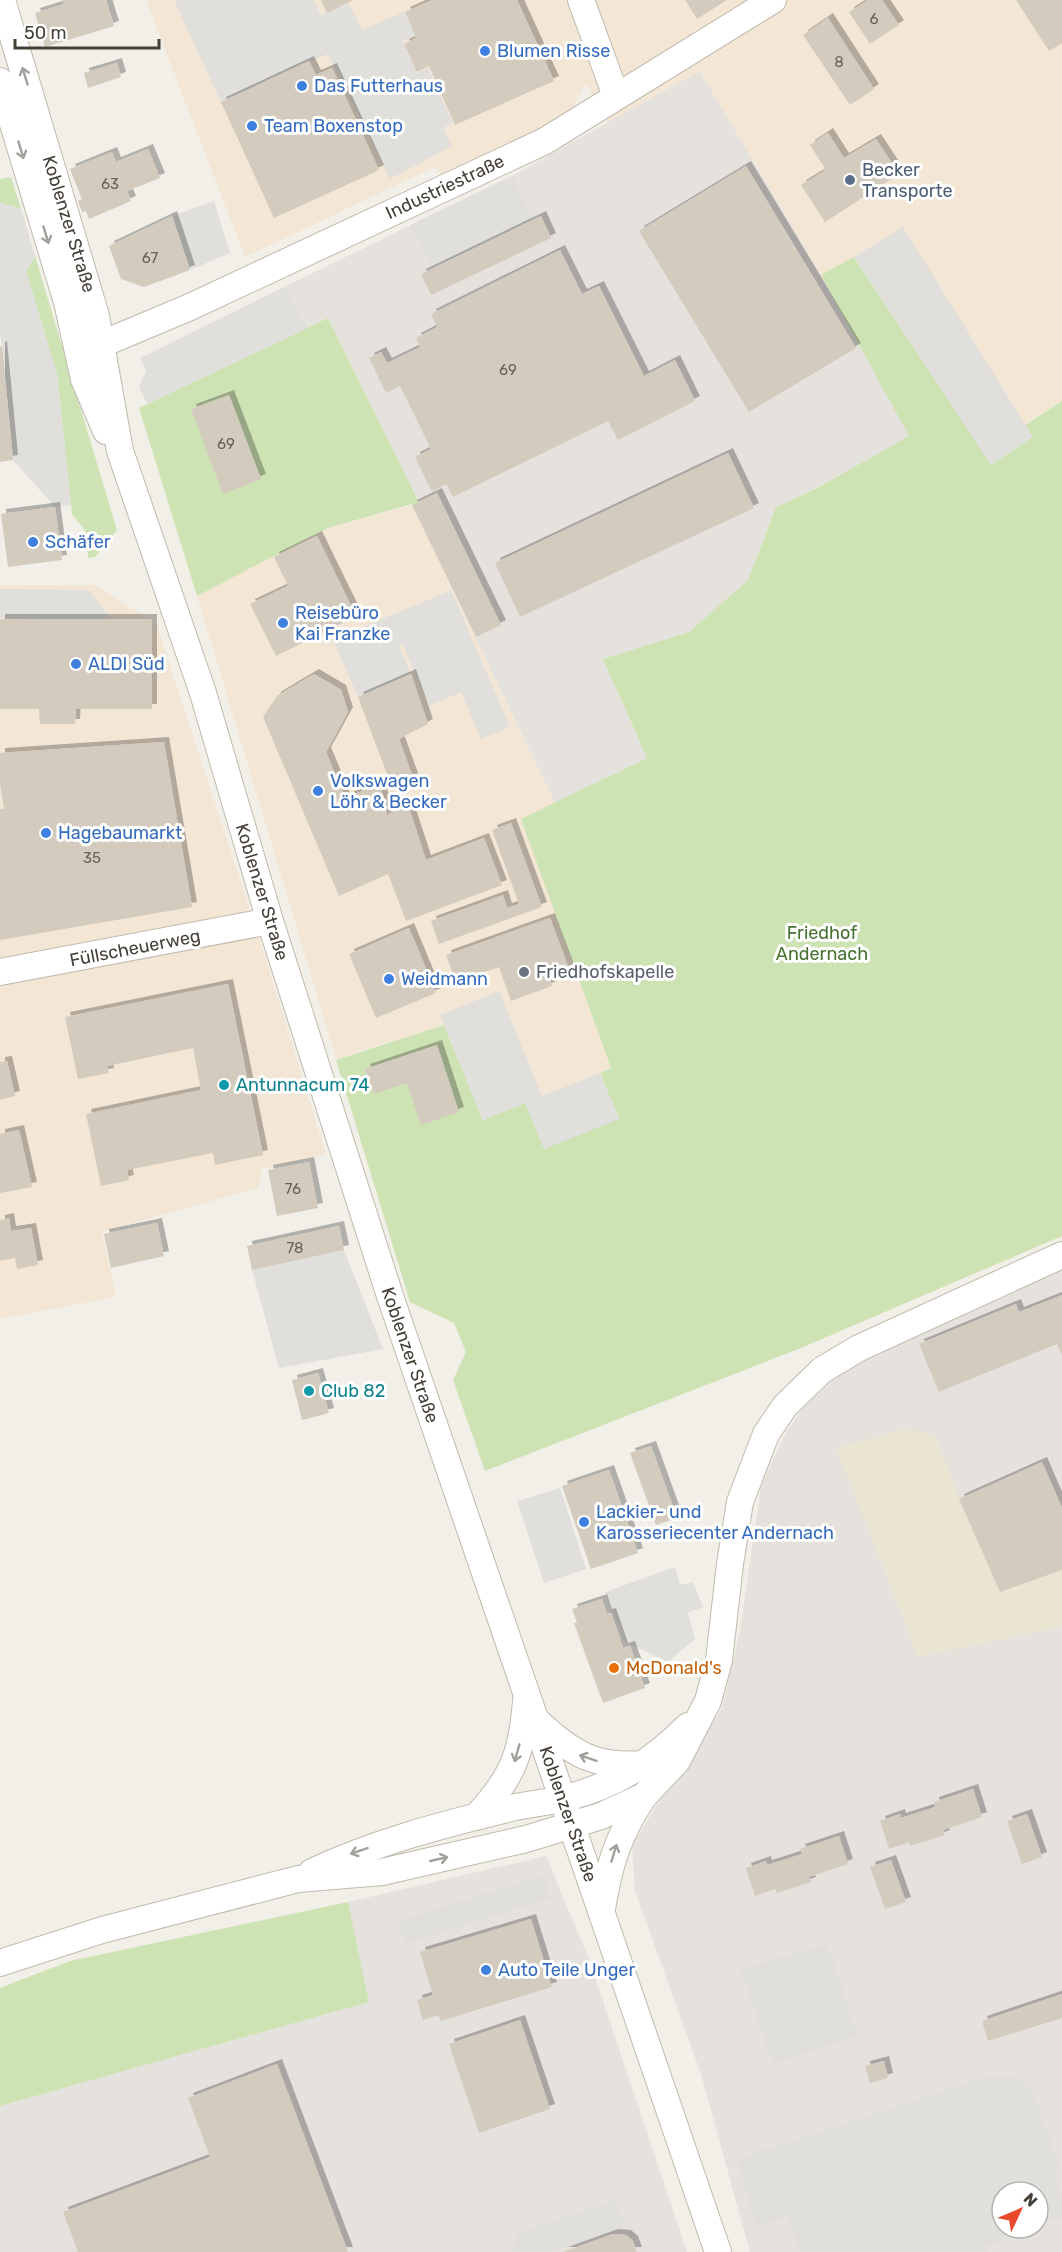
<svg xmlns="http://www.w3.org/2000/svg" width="1062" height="2252" font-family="Rubik,sans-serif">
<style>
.commercial{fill:#f3e6d5}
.industrial{fill:#e5e1dd;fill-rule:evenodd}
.education{fill:#eae4d3}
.green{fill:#cee3b4}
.parking{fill:#e1dfdc}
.building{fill:#d3cbbe;filter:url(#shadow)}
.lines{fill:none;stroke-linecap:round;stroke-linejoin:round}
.minor-casing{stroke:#c0baae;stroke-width:28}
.minor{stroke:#fff;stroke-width:26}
.oneway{stroke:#a2a09b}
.shop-dot{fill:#3f7fe0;stroke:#fff;stroke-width:2}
.service-dot{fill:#5c6f8a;stroke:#fff;stroke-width:2}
.worship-dot{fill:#6b7280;stroke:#fff;stroke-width:2}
.culture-dot{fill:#0f9aa8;stroke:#fff;stroke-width:2}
.food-dot{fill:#e8710a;stroke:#fff;stroke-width:2}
.labels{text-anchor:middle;stroke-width:6;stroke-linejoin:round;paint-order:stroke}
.number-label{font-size:15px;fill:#686359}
.shop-label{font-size:18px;fill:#366cbe;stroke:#fff;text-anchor:start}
.service-label{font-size:18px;fill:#4e5e75;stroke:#fff;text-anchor:start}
.street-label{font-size:18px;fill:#454037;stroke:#fff}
.park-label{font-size:18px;fill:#48722f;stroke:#fff}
.worship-label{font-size:18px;fill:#5b616d;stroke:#fff;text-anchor:start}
.culture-label{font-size:18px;fill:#0d838f;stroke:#fff;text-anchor:start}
.food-label{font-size:18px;fill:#c56008;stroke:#fff;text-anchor:start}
</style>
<defs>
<filter id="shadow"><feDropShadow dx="5" dy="-5" stdDeviation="0" flood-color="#0004"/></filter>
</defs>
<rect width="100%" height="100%" fill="#f2efe8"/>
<g class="commercial">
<polygon points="146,0 1062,0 1062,401 1025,424 1033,437 855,257 821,275 700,71 607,123 586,83 572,110 534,134 442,176 435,167 245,257"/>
<polygon points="412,505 555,803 522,819 611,1068 600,1073 544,1149 444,1025 336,1059 197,596 328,528"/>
<polygon points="0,585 95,585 156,623 258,934 326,1154 262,1169 258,1188 102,1232 116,1297 0,1319"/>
</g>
<g class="industrial">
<polygon points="700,71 821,275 910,436 814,489 776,507 748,580 689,632 603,659 647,758 555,803 412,505 419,501 328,318 308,328 286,286 512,176"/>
<path d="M1062 1271V2252H750L701 2074 635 1891 632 1846 664 1792 722 1709 740 1631 761 1486 786 1432 803 1408 834 1379 867 1357ZM1002 2192H1038V2228H1002Z"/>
<polygon points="546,1856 589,1959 687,2252 0,2252 0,2106 369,2002 348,1902"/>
</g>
<polygon class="education" points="908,1428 937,1437 959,1499 1000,1591 1062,1570 1062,1627 918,1657 836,1448"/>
<g class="green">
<polygon points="11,177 21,209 0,203 0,179"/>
<polygon points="35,256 117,530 95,557 88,558 86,532 72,514 57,374 26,271"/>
<polygon points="854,257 991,464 1032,437 1025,425 1062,401 1062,1236 801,1348 485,1471 453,1380 466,1352 454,1323 410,1302 336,1060 444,1025 483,1120 525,1103 619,1119 600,1073 611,1068 521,819 647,758 603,659 689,632 748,580 776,507 815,489 909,436 821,275"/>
<polygon points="328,318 419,502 328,528 197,596 139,408"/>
<polygon points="348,1902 369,2002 0,2106 0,1988 70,1961"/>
</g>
<g class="parking">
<polygon points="174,0 313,0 321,15 348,2 362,30 404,12 415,36 402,41 417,73 428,68 453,123 443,128 452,146 390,179 328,54 221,102"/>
<polygon points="512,176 533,220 431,268 410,225"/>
<polygon points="214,201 230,253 190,270 172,216"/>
<polygon points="0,203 21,209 35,256 26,271 57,374 71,505 55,507 13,460 0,331"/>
<polygon points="903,227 1033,437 991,465 854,257"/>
<polygon points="286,286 308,328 147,404 139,387 146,371 140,358"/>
<polygon points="0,589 89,590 112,620 0,618"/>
<polygon points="451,590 510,727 481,739 461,692 429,706 402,644 399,646 411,674 358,697 333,640"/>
<polygon points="499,991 542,1096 600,1073 619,1119 544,1149 525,1103 483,1120 440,1015"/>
<polygon points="344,1250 383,1349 279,1368 252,1270"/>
<polygon points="560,1488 586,1569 544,1583 517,1501"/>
<polygon points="675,1567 680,1585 693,1582 703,1607 688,1613 695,1639 668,1662 624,1641 605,1592"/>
<polygon points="543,1875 551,1898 405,1944 398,1921"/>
<polygon points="828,1944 857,2036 773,2064 741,1969"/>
<polygon points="1007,2075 1023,2082 1035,2097 1061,2171 1054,2174 1062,2198 1062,2217 1038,2226 1038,2192 1002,2192 1002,2228 1034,2228 986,2246 988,2252 800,2252 787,2218 756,2226 737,2159 986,2077"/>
<polygon points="616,2200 626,2227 552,2252 511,2252 518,2233"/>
</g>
<g class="building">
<polygon points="62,0 106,0 114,26 45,47 35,13 64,4"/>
<polygon points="321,0 353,0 327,13"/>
<polygon points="432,0 517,0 554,81 455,125 429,66 417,72 404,44 416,38 405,12"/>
<polygon points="685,0 727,0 697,19"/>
<polygon points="868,0 882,0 899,25 870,44 849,12"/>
<polygon points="1016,0 1062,0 1062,43 1049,51"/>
<polygon points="828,18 874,89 850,105 803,35"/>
<polygon points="309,61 316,75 332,68 379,170 274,218 221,102"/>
<polygon points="117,63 121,77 88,88 84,73"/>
<polygon points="828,133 844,158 876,139 899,174 825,222 801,185 826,170 810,145"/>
<polygon points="148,149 160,178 127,191 131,201 89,219 86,211 82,212 78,201 82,199 70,169 112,152 116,162"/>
<polygon points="746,166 856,348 749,412 639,231"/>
<polygon points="172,216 190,270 144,287 121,279 109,246"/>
<polygon points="541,216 551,238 431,295 421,274"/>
<polygon points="560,250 582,294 599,286 644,376 675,360 695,401 618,440 608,421 453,497 446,484 432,492 415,457 431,449 400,386 386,393 369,358 381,352 387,363 420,347 416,338 437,327 431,314"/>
<polygon points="2,346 13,460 0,462 0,347"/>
<polygon points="229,395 261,479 223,494 191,409"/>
<polygon points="728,453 754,508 520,617 495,563"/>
<polygon points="437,493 501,625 476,637 412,505"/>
<polygon points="55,507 62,560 8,567 1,514"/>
<polygon points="317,536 356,616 276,656 250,604 288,586 274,557"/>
<polygon points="0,619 152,619 152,709 76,709 75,724 40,724 39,709 0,709"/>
<polygon points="314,674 341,690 348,712 326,752 345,798 380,784 387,815 407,802 426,860 484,838 502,885 406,921 388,874 339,896 263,717 277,696"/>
<polygon points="411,674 428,724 399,739 413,778 392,787 358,697"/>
<polygon points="164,742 192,907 0,940 0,809 4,809 0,784 0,753"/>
<polygon points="511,823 542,907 439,944 431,921 503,895 507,908 519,904 492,830"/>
<polygon points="550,918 569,969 549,976 552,986 511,1001 499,967 456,982 446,955"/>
<polygon points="409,928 436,993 376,1018 349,954"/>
<polygon points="228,984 263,1155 215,1165 213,1153 127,1170 129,1180 101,1186 86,1114 201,1090 193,1048 107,1066 109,1073 78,1079 65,1017"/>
<polygon points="437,1045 459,1112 421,1125 407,1083 374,1094 365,1069"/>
<polygon points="7,1061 15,1096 0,1100 0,1062"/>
<polygon points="19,1130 32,1187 0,1193 0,1134"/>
<polygon points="309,1162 318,1208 277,1216 268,1170"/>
<polygon points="9,1218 11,1231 31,1228 38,1265 17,1269 15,1258 0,1261 0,1220"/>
<polygon points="157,1223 164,1256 111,1268 104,1234"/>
<polygon points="339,1226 344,1250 252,1270 247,1246"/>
<polygon points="1062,1295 1062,1356 1057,1344 939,1392 919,1344 1016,1304 1019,1312"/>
<polygon points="318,1373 329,1413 302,1420 292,1380"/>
<polygon points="651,1446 677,1518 656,1525 630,1453"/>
<polygon points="1042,1462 1062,1508 1062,1570 1000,1592 959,1499"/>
<polygon points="609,1470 638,1553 591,1569 562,1486"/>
<polygon points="602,1599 607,1614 611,1613 623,1648 630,1646 645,1688 603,1703 574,1623 577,1623 572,1609"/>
<polygon points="973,1789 982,1817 943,1830 945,1835 910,1846 909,1842 889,1849 880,1821 900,1814 901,1818 935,1807 934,1802"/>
<polygon points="1027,1814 1042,1857 1022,1864 1007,1821"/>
<polygon points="839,1836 848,1864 809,1877 811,1882 777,1893 775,1889 755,1896 746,1868 766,1861 767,1865 802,1854 800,1849"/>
<polygon points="891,1860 906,1902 885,1909 870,1867"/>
<polygon points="531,1919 552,1987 441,2021 439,2015 423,2020 417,2000 433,1995 420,1952"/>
<polygon points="1062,1994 1062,2018 988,2041 982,2021"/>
<polygon points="520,2020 550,2109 479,2133 449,2044"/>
<polygon points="884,2061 888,2078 870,2083 865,2066"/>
<polygon points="277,2064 348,2252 78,2252 63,2212 210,2157 188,2098"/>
<polygon points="613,2234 626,2235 633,2241 637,2252 563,2252"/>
</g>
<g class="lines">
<g class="minor-casing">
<g id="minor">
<polyline points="2,0 96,316 120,451 203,693 270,921 390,1296 718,2252"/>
<polyline points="581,0 616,96"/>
<polyline points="0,81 67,302 84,379 106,431"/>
<polyline points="84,379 92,355 102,344 190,307 545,141 773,0"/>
<polyline points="0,972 270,921"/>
<path d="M537 1721C572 1754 595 1768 645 1764"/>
<path d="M476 1817C512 1778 522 1755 526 1701"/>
<path d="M312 1872C373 1843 441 1825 507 1809 526 1804 546 1803 565 1798 615 1786 652 1762 688 1726"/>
<path d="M602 1909C609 1865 618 1836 642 1799"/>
<polyline points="0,1963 102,1930 298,1879 382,1872 526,1839 601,1816 644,1796 677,1761 708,1701 719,1660 730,1564 740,1502 766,1434 785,1406 822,1370 859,1348 1062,1255"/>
</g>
</g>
<use href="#minor" class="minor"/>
</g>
<defs><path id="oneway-shaft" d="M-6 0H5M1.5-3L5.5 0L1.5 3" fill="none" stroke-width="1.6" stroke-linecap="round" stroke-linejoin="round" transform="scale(1.5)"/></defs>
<g class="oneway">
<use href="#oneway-shaft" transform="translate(25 76) rotate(-107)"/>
<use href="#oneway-shaft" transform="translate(21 150) rotate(73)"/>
<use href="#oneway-shaft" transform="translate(46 235) rotate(73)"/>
<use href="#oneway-shaft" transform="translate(517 1753) rotate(106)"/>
<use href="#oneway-shaft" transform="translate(588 1758) rotate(-161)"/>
<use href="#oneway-shaft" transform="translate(359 1851) rotate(161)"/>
<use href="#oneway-shaft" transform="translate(614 1853) rotate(-73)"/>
<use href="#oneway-shaft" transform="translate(439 1859) rotate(-13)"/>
</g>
<g class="shop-dot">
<circle cx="485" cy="51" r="6"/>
<circle cx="302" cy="86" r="6"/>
<circle cx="252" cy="126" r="6"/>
<circle cx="33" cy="542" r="6"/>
<circle cx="283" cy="623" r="6"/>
<circle cx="76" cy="664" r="6"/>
<circle cx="318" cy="791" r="6"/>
<circle cx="46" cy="833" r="6"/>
<circle cx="389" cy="979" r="6"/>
<circle cx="584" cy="1522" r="6"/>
<circle cx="486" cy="1970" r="6"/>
</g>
<circle class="service-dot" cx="850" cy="180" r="6"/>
<circle class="worship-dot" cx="524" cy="972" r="6"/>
<g class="culture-dot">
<circle cx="224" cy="1085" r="6"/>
<circle cx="309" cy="1391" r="6"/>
</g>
<circle class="food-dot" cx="614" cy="1668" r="6"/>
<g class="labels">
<g class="number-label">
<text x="874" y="24">6</text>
<text x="839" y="67">8</text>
<text x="110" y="189">63</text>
<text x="150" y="263">67</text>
<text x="508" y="375">69</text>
<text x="226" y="449">69</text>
<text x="92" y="863">35</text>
<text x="293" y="1194">76</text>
<text x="295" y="1253">78</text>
</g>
<g class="shop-label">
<text x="497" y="57">Blumen Risse</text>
<text x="314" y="92">Das Futterhaus</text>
<text x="264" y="132">Team Boxenstop</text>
<text x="45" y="548">Schäfer</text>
<text x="295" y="619">Reisebüro<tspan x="295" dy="21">Kai Franzke</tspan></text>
<text x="88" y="670">ALDI Süd</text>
<text x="330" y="787">Volkswagen<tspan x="330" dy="21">Löhr &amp; Becker</tspan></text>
<text x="58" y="839">Hagebaumarkt</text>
<text x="401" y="985">Weidmann</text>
<text x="596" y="1518">Lackier- und<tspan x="596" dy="21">Karosseriecenter Andernach</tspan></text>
<text x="498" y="1976">Auto Teile Unger</text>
</g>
<g class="service-label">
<text x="862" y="176">Becker<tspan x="862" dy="21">Transporte</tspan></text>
</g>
<g class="street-label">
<text transform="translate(445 187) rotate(-25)" y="6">Industriestraße</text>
<text transform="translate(69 224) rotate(73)" y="6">Koblenzer Straße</text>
<text transform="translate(262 892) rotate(73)" y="6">Koblenzer Straße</text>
<text transform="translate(135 948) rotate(-11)" y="6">Füllscheuerweg</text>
<text transform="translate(410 1355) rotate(71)" y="6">Koblenzer Straße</text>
<text transform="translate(568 1814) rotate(71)" y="6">Koblenzer Straße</text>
</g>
<g class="park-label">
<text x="822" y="939">Friedhof<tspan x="822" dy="21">Andernach</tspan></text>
</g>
<g class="worship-label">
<text x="536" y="978">Friedhofskapelle</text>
</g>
<g class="culture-label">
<text x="236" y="1091">Antunnacum 74</text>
<text x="321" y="1397">Club 82</text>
</g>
<g class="food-label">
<text x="626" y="1674">McDonald's</text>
</g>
</g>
<g transform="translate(1020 2210) rotate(46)"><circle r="28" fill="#ffffff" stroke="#b5b3af" stroke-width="1.5"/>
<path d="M0-4.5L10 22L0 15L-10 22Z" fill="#e7492a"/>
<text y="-9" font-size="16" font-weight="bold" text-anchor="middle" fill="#454037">N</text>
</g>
<path d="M15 39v9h144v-9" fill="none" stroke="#454037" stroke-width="3"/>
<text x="24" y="39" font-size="18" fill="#454037" stroke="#ffffff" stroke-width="4.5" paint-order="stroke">50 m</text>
</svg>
